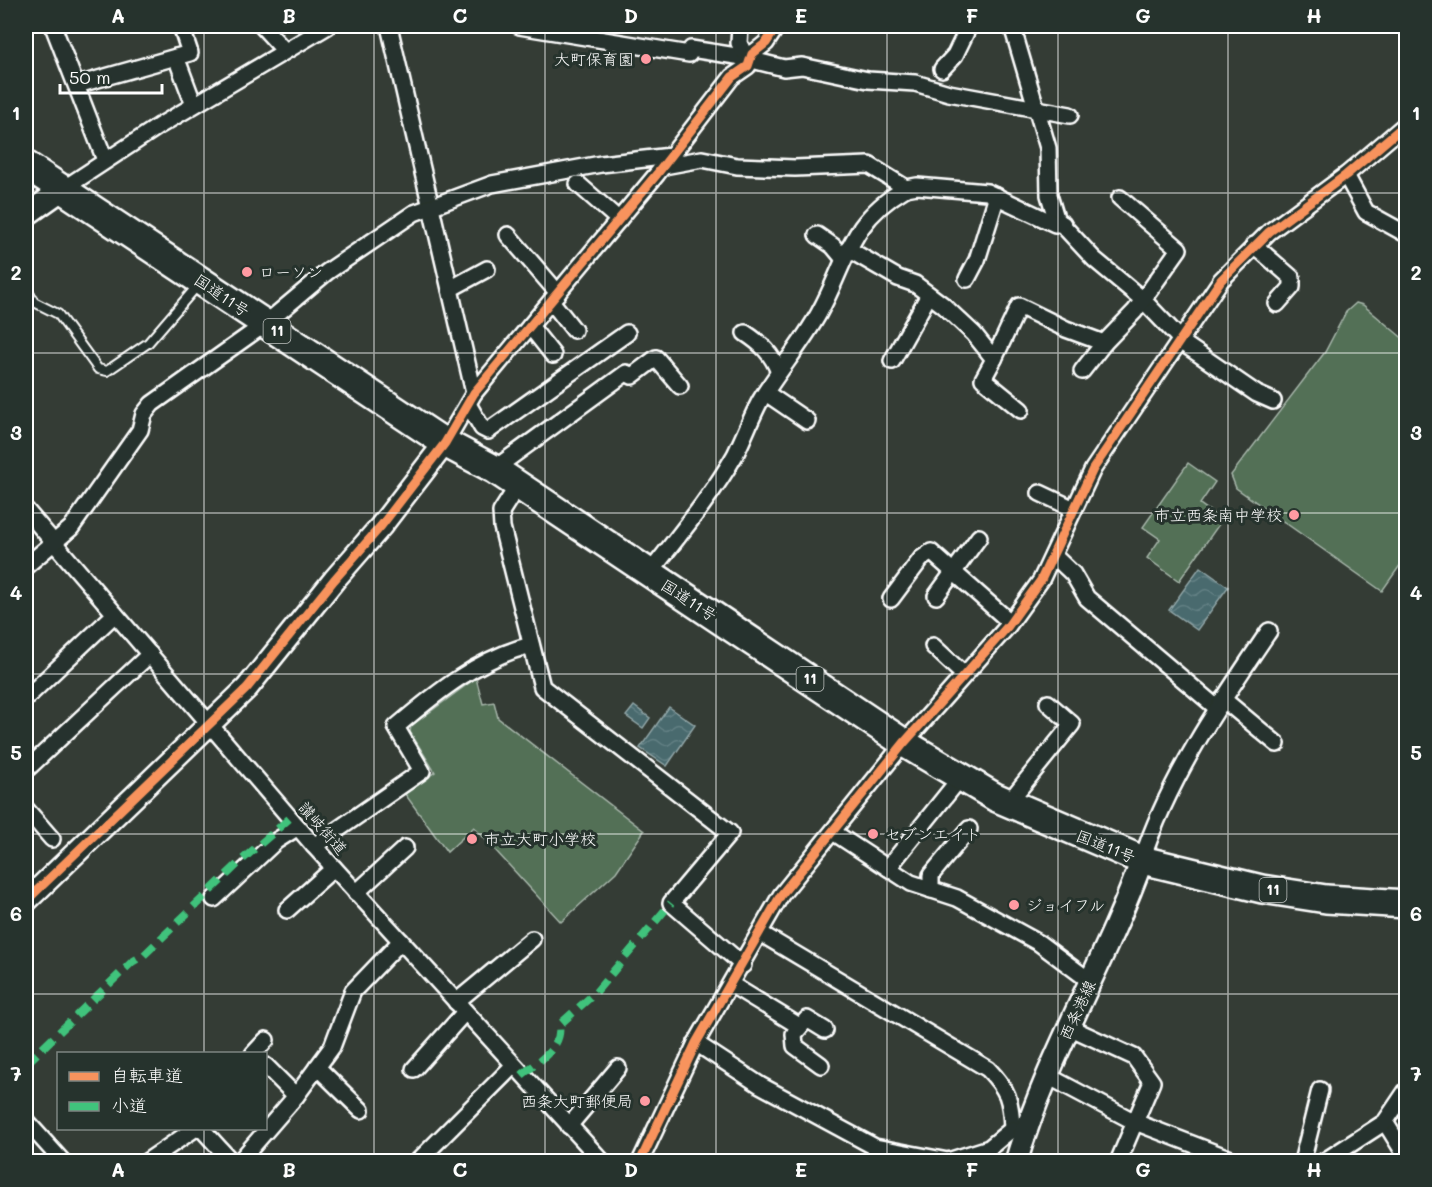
<svg xmlns="http://www.w3.org/2000/svg" width="1432" height="1187" font-family="Mali,'Klee One',sans-serif">
<style>
.pitch{fill:#526f57;stroke:#a8b7ab;stroke-width:1.5}
.water{fill:url(#water-waves);stroke:#91a6a8;stroke-width:1.5}
.lines{fill:none;stroke-linecap:round;stroke-linejoin:round}
.lane-casing{stroke:#fff;stroke-width:12}
.street-casing{stroke:#fff;stroke-width:20}
.secondary-casing{stroke:#fff;stroke-width:26}
.highway-casing{stroke:#fff;stroke-width:32}
.lane{stroke:#26332d;stroke-width:8}
.street{stroke:#26332d;stroke-width:15}
.secondary{stroke:#26332d;stroke-width:21}
.highway{stroke:#26332d;stroke-width:27}
.quiet{stroke:#40c37c;stroke-width:8;stroke-dasharray:15 8;stroke-linecap:butt}
.cycleway-casing{stroke:#26332d;stroke-width:13}
.cycleway{stroke:#f8935d;stroke-width:9}
.grid{fill:none;stroke:#fff;stroke-width:1.5;stroke-opacity:0.55}
.poi-dot{fill:#ff9aa2;stroke:#26332d;stroke-width:2}
.labels{text-anchor:middle;stroke-width:6;stroke-linejoin:round;paint-order:stroke}
.shield{fill:#26332d;stroke:#bec2c0;stroke-width:1.5}
.shield-label{font-size:15px;font-weight:bold;fill:#fff}
.poi-label{font-size:16px;fill:#fff;stroke:#26332d;text-anchor:start}
.street-label{font-size:16px;fill:#fff;stroke:#26332d}
.neatline{fill:none;stroke:#fff;stroke-width:2}
.grid-label{font-size:20px;text-anchor:middle;font-weight:bold;fill:#fff}
</style>
<defs>
<pattern id="water-waves" width="16" height="10" patternUnits="userSpaceOnUse" patternTransform="scale(1.5)"><rect width="16" height="10" fill="#486a6e"/><path d="M0 5q4-4 8 0t8 0" fill="none" stroke="#638084"/></pattern>
</defs>
<rect width="100%" height="100%" fill="#343c35"/>
<filter id="ink" filterUnits="userSpaceOnUse"><feTurbulence type="fractalNoise" baseFrequency=".0167" numOctaves="2"/><feDisplacementMap in="SourceGraphic" scale="12" xChannelSelector="R" yChannelSelector="G"/><feConvolveMatrix kernelMatrix="1 2 1 2 8 2 1 2 1" color-interpolation-filters="sRGB"/></filter>
<g filter="url(#ink)">
<g class="pitch">
<polygon points="1356,303 1363,305 1406,341 1406,557 1382,591 1236,488 1231,475 1325,352 1346,312"/>
<polygon points="1188,463 1215,482 1200,504 1222,520 1179,581 1147,558 1160,539 1143,527"/>
<polygon points="476,678 483,704 494,702 498,718 644,831 616,872 561,922 474,827 447,852 405,794 435,772 410,732 411,726"/>
</g>
<g class="water">
<polygon points="1200,567 1228,587 1197,630 1169,610"/>
<polygon points="634,706 650,718 643,728 626,716"/>
<polygon points="669,707 695,725 667,766 640,748"/>
</g>
<g class="lines">
<g class="lane-casing">
<polyline id="lane" points="26,288 34,302 58,314 98,369 107,371 148,343 198,285"/>
</g>
<g class="street-casing">
<g id="street">
<polyline points="53,26 105,160"/>
<polyline points="262,26 285,51"/>
<polyline points="389,26 474,393"/>
<polyline points="519,26 689,54 691,49 736,56 784,68 802,66 868,80 915,83 949,93 1070,115"/>
<polyline points="740,26 739,43 743,51 752,54"/>
<polyline points="1012,26 1048,148 1049,195 1056,218 1094,259 1142,299 1187,346 1257,394 1273,401"/>
<polyline points="176,57 194,105"/>
<polyline points="942,69 955,55 969,26"/>
<polyline points="77,85 190,53 181,26"/>
<polyline points="664,166 702,159 737,166 795,168 869,165 906,188 917,186 987,192 1055,224 1063,224"/>
<polyline points="1346,175 1366,212 1406,234"/>
<polyline points="578,184 619,220"/>
<polyline points="63,189 159,126 328,26"/>
<polyline points="508,235 558,293"/>
<polyline points="817,235 833,246 843,258"/>
<polyline points="1254,245 1292,278 1292,287 1277,304"/>
<polyline points="848,249 898,278 915,284 943,305 974,334 994,359 983,379 1021,410"/>
<polyline points="967,279 977,260 997,196"/>
<polyline points="450,289 487,269"/>
<polyline points="551,301 574,330"/>
<polyline points="530,326 553,355"/>
<path d="M745 333C762 344 772 354 779 372"/>
<polyline points="994,359 1019,306 1066,329 1104,343 1135,311 1179,249 1120,198"/>
<polyline points="892,361 929,295"/>
<polyline points="1082,371 1104,343"/>
<polyline points="766,393 807,421"/>
<polyline points="468,404 482,428 488,431 627,333"/>
<polyline points="445,443 474,393 657,174 732,77 748,66 752,54 766,43 777,26"/>
<polyline points="494,469 626,373 632,376 656,358 680,386"/>
<polyline points="518,485 501,512 502,527 542,687 730,833 671,903 743,965"/>
<polyline points="1040,493 1074,509"/>
<polyline points="26,510 314,846 603,1162"/>
<polyline points="1053,555 1073,574 1087,598 1217,708"/>
<polyline points="26,566 71,528 140,430 144,414 152,404 265,324 327,272 414,213 492,184 601,164 671,156"/>
<path d="M649 574C679 535 711 497 735 455 744 437 751 418 760 401 778 371 802 344 819 313 848 261 847 223 906 188"/>
<polyline points="936,596 979,537"/>
<polyline points="891,599 921,559 931,552 1010,622"/>
<polyline points="933,646 964,675"/>
<polyline points="26,698 115,614"/>
<polyline points="1223,699 1277,744"/>
<polyline points="26,770 150,654"/>
<polyline points="1008,803 1072,724 1048,703"/>
<polyline points="26,809 52,839"/>
<polyline points="833,832 911,883 957,898 1039,943 1090,981"/>
<path d="M314 846 422 771 396 727C437 692 479 658 531 645"/>
<path d="M1142 860C1169 777 1220 703 1269 631"/>
<polyline points="888,868 961,777"/>
<polyline points="931,890 931,875 969,829"/>
<polyline points="356,893 405,848"/>
<polyline points="214,899 276,841 298,827"/>
<polyline points="287,910 334,868"/>
<path d="M760 933 988 1069C1008 1090 1011 1099 1012 1129L1020 1131"/>
<polyline points="732,985 799,1026"/>
<polyline points="456,1002 532,939"/>
<polyline points="1069,1027 1134,1057 1152,1082 1118,1162"/>
<polyline points="696,1043 760,1085 875,1147 948,1161 989,1148 1012,1129"/>
<polyline points="253,1054 266,1040"/>
<polyline points="821,1065 795,1046 794,1034 807,1019 825,1030"/>
<polyline points="266,1066 296,1096"/>
<polyline points="317,1067 361,1110"/>
<polyline points="414,1069 465,1012"/>
<polyline points="1046,1075 1135,1122 1239,1162"/>
<polyline points="26,1121 63,1162"/>
<polyline points="1385,1122 1406,1156"/>
<polyline points="569,1126 618,1068"/>
<polyline points="201,1128 232,1162"/>
<polyline points="146,1162 196,1128"/>
<polyline points="239,1162 296,1096 332,1047 353,991 401,941"/>
<polyline points="417,1162 513,1066"/>
<polyline points="640,1162 696,1043 781,895 904,743 1008,626 1041,580 1093,469 1221,280 1269,232 1346,175 1406,124"/>
<polyline points="1302,1162 1320,1090"/>
<polyline points="1323,1162 1385,1122 1406,1091"/>
</g>
</g>
<g class="secondary-casing">
<g id="secondary">
<polyline points="26,215 63,189"/>
<polyline points="26,901 247,688 334,580 381,526 445,443"/>
<path d="M1016 1162C1047 1057 1105 963 1142 860"/>
</g>
</g>
<g class="highway-casing">
<polyline id="highway" points="26,165 445,443 494,469 904,743 995,797 1142,860 1262,889 1326,899 1406,904"/>
</g>
<use href="#lane" class="lane"/>
<use href="#street" class="street"/>
<use href="#secondary" class="secondary"/>
<use href="#highway" class="highway"/>
<g class="quiet">
<polyline points="26,764 29,767"/>
<polyline points="26,1064 132,962 144,955 243,859 290,818"/>
<path d="M522 1075C538 1061 563 1048 559 1025L595 993 671 903"/>
</g>
<g class="cycleway-casing">
<g id="cycleway">
<polyline points="26,901 247,688 334,580 381,526 445,443 474,393 657,174 732,77 748,66 752,54 766,43 777,26"/>
<polyline points="640,1162 696,1043 781,895 904,743 1008,626 1041,580 1093,469 1221,280 1269,232 1346,175 1406,124"/>
</g>
</g>
<use href="#cycleway" class="cycleway"/>
</g>
</g>
<path class="grid" d="M204 26V1054M374 26V1162M545 26V1162M716 26V1162M887 26V1162M1058 26V1162M1228 26V1162M26 193H1406M26 353H1406M26 513H1406M26 674H1406M26 834H1406M26 994H1406M204 1128V1162"/>
<g class="poi-dot">
<circle cx="646" cy="59" r="6"/>
<circle cx="247" cy="272" r="6"/>
<circle cx="1294" cy="515" r="6"/>
<circle cx="873" cy="834" r="6"/>
<circle cx="472" cy="839" r="6"/>
<circle cx="1014" cy="905" r="6"/>
<circle cx="645" cy="1101" r="6"/>
</g>
<g class="labels">
<g class="shield">
<rect x="263.5" y="319" width="27" height="24" rx="4.5"/>
<rect x="796.5" y="667" width="27" height="24" rx="4.5"/>
<rect x="1259.5" y="878" width="27" height="24" rx="4.5"/>
</g>
<g class="shield-label">
<text x="277" y="336">11</text>
<text x="810" y="684">11</text>
<text x="1273" y="895">11</text>
</g>
<g class="poi-label">
<text x="634" y="65" text-anchor="end">大町保育園</text>
<text x="259" y="278">ローソン</text>
<text x="1282" y="521" text-anchor="end">市立西条南中学校</text>
<text x="885" y="840">セブンエイト</text>
<text x="484" y="845">市立大町小学校</text>
<text x="1026" y="911">ジョイフル</text>
<text x="633" y="1107" text-anchor="end">西条大町郵便局</text>
</g>
<g class="street-label">
<text transform="translate(222 295) rotate(34)" y="6">国道11号</text>
<text transform="translate(689 600) rotate(33)" y="6">国道11号</text>
<text transform="translate(323 828) rotate(49)" y="6">讃岐街道</text>
<text transform="translate(1106 846) rotate(22)" y="6">国道11号</text>
<text transform="translate(1077 1010) rotate(-65)" y="6">西条港線</text>
</g>
</g>
<rect width="1432" height="1187" fill="none" stroke="#26332d" stroke-width="66"/>
<rect x="57" y="1052" width="210" height="78" fill="#26332d" stroke="#7d8581" stroke-width="1.5"/>
<rect x="69" y="1072" width="30" height="9" fill="#f8935d" stroke="#7d8581" stroke-width="1.5"/>
<text x="111" y="1082" font-size="18" fill="#ffffff">自転車道</text>
<rect x="69" y="1102" width="30" height="9" fill="#40c37c" stroke="#7d8581" stroke-width="1.5"/>
<text x="111" y="1112" font-size="18" fill="#ffffff">小道</text>
<path d="M60 84v9h102v-9" fill="none" stroke="#ffffff" stroke-width="3"/>
<text x="69" y="84" font-size="18" fill="#ffffff" stroke="#26332d" stroke-width="4.5" paint-order="stroke">50 m</text>
<rect x="33" y="33" width="1366" height="1121" class="neatline"/>
<g class="grid-label">
<text x="118" y="23">A</text>
<text x="289" y="23">B</text>
<text x="460" y="23">C</text>
<text x="631" y="23">D</text>
<text x="801" y="23">E</text>
<text x="972" y="23">F</text>
<text x="1143" y="23">G</text>
<text x="1314" y="23">H</text>
<text x="16" y="120">1</text>
<text x="1416" y="120">1</text>
<text x="16" y="280">2</text>
<text x="1416" y="280">2</text>
<text x="16" y="440">3</text>
<text x="1416" y="440">3</text>
<text x="16" y="600">4</text>
<text x="1416" y="600">4</text>
<text x="16" y="760">5</text>
<text x="1416" y="760">5</text>
<text x="16" y="921">6</text>
<text x="1416" y="921">6</text>
<text x="16" y="1081">7</text>
<text x="1416" y="1081">7</text>
<text x="118" y="1177">A</text>
<text x="289" y="1177">B</text>
<text x="460" y="1177">C</text>
<text x="631" y="1177">D</text>
<text x="801" y="1177">E</text>
<text x="972" y="1177">F</text>
<text x="1143" y="1177">G</text>
<text x="1314" y="1177">H</text>
</g>
</svg>
